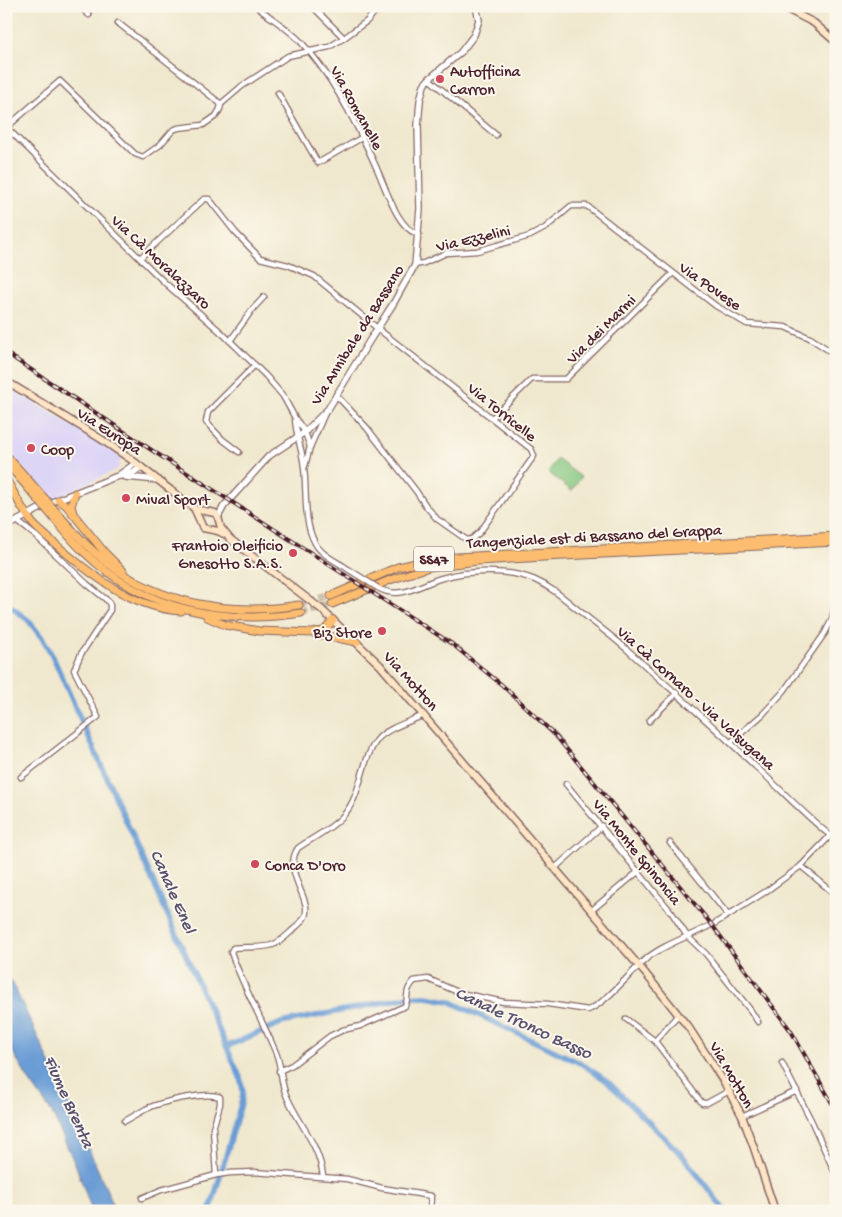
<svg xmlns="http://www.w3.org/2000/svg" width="842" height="1217" font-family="'Gochi Hand',sans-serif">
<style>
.built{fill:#ddd5f6}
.green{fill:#85c780;stroke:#687356}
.water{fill:#6a9dd5;stroke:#5a5e80}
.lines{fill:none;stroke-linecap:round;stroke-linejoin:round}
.canal{stroke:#6a9dd5;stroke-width:5.5}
.trunk-tunnel{stroke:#cfc0ad;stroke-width:7;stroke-dasharray:7 3.5;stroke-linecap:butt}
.minor-casing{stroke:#846564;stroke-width:7}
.tertiary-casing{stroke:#846564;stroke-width:8}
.secondary-casing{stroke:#846564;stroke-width:9}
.trunk-casing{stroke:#846564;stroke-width:9}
.minor{stroke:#fff;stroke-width:4.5}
.tertiary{stroke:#fff;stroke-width:5.5}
.secondary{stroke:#fee5c5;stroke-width:6}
.trunk{stroke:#fcbd6f;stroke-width:7}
.rail-casing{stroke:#4a1f2b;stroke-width:4}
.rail{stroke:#fbf7ec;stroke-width:2;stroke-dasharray:5.5;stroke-linecap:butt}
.minor-bridge-casing{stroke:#846564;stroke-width:7;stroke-linecap:butt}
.trunk-bridge-casing{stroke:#846564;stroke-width:9;stroke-linecap:butt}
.minor-bridge{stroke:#fff;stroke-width:4.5}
.trunk-bridge{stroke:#fcbd6f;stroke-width:7}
.poi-dot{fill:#d1495b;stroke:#fbf7ec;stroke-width:2}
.labels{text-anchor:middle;stroke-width:4;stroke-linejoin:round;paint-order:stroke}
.shield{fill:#fbf7ec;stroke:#7f6065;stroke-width:1}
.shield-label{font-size:15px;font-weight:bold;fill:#4a1f2b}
.poi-label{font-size:16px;fill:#4a1f2b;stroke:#fbf7ec;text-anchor:start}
.street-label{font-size:16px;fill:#4a1f2b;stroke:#fbf7ec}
.water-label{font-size:18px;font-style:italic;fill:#57516f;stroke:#fbf7ec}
</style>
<rect width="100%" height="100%" fill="#fbf7ec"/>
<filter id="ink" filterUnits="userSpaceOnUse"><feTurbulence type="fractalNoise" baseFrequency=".02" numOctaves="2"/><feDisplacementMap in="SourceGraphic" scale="10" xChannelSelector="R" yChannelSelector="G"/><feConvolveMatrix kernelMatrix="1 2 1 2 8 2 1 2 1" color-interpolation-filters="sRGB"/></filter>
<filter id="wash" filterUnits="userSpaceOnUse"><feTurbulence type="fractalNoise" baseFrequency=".0096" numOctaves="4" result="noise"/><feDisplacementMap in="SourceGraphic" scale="20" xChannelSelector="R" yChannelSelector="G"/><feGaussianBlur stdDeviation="1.12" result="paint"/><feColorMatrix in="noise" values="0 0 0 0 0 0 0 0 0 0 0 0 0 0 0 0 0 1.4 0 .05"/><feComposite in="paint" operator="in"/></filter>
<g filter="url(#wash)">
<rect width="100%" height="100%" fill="#f0e8ce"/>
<polygon class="built" points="6,385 116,453 120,457 120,462 118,469 51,500 6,448"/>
<polygon class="green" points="557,459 581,477 572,491 548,472"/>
<polygon class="water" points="6,973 12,982 66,1097 116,1211 92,1211 76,1166 52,1113 28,1079 6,1040"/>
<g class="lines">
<g class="canal">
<polyline points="6,603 28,620 43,639 53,657 240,1077 243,1091 242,1100 210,1211"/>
<polyline points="228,1046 281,1023 409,997 427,997 449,1001 582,1064 607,1081 683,1156 725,1211"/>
</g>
</g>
</g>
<g filter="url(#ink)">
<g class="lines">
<g class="trunk-tunnel">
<polyline points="299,605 331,596"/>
<polyline points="301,613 332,604"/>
</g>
<g class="minor-casing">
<g id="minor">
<polyline points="79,6 89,15"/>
<path d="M256 6C270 18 288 28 301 42 333 76 358 126 377 169 385 186 398 231 419 234"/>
<polyline points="312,6 344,38"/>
<polyline points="118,23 221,104"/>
<polyline points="429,79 496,135"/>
<polyline points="278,93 318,163 363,137"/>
<polyline points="221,104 242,86 288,56 329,47 344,38 367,21 380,6"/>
<polyline points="6,127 164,282 223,334 266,376 283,396 295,418 305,432 310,447"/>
<polyline points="7,127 60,81 135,154 143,157 160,145 173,130 178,128 203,125 216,116 220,109 221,104"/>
<polyline points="140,258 204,199 209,199 235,232 260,258 288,265 314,276 377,328 531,449 534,456 480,532 472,539 467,540 437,519 426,506 416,491 367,428 336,395"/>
<polyline points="415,265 424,263 446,253 477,251 530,236 545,228 571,206 587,206 716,306 747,324 785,327 810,338 836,355"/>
<polyline points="230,341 252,310 264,297"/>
<polyline points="493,417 532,379 566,379 672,274"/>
<path d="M295 419C296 436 303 452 304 468 307 492 303 521 315 543 321 555 338 562 348 569"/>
<polyline points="239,452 222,439 206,422 208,412 255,365"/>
<polyline points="305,466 310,447 325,413"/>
<polyline points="17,521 36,536 87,584 108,601 110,605 110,610 81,654 74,670 98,717 21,777"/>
<path d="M378 588C401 601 420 584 442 578 469 570 510 569 535 580 553 588 567 601 582 613 599 627 616 639 632 654 673 691 715 727 755 766 782 790 807 818 836 840"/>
<polyline points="649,721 677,693"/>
<polyline points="731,742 763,714 784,691 825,633 832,619 836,599"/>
<polyline points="566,784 672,913 687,936 706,954 751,1011 758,1022"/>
<polyline points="670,843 728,915"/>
<polyline points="801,866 836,895"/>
<polyline points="555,868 602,826"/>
<polyline points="592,910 639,871"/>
<polyline points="714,924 765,892 801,866 830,836"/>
<polyline points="626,1019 655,1041 702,1103 707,1103 729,1091"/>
<polyline points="655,1041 678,1015"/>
<polyline points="782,1063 811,1120 836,1175"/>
<path d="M279 1071 292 1065 330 1036 343 1030 360 1026 405 1006C410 995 403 994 414 981L428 979 460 993 504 1002 548 1004 588 1010C604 1005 632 971 646 959 664 944 689 937 709 926"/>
<polyline points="742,1116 797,1091"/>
<path d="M125 1121C132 1117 139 1113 146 1109 160 1102 206 1091 220 1097V1104L213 1128 216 1175"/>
<path d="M323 1176C319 1144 300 1126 287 1097 280 1083 282 1067 276 1053 262 1019 243 987 231 952L233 948C245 946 259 949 272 945 280 943 287 935 294 929 297 926 302 922 304 918 315 901 281 873 298 848 312 838 330 830 342 817 362 797 360 762 377 740 385 729 411 721 424 715"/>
<polyline points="142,1198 161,1190 216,1175 230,1173 254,1172 347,1179 382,1188 431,1196 430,1211"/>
</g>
</g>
<g class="tertiary-casing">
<g id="tertiary">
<polyline points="119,475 136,463"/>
<polyline points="125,477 158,480"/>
<polyline points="218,517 224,506 269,456 305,432 328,409 370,340 393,304 415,265 420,209 418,125 420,101 424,85 429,79 461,52 474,35 479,20 476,6"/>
<polyline points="6,527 52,502 115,477 133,473 141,467"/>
</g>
</g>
<g class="secondary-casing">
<g id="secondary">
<polyline points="781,6 814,23 836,42"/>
<polyline points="6,381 101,439 136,463 195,509 215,513 218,517 221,528 230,539 321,609 380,665 645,973 689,1028 724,1082 742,1116 754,1148 775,1211"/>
<polyline points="195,510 203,528 218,531 224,534"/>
</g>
</g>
<g class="trunk-casing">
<g id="trunk">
<polyline points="6,455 46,500"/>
<polyline points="6,462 41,503"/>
<path d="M6 479C15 494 23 512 34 525 42 533 51 540 60 548 94 577 134 608 181 611"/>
<polyline points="58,500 66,505 105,553 123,571"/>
<path d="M52 507C69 527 86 546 106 562 161 605 231 616 299 605"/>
<path d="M47 510C60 525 71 540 85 553 144 610 222 625 301 613"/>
<polyline points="73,513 71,506 75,493"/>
<polyline points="331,596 398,567 439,558 836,536"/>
<polyline points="332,604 390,580 429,567 478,561 544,557 836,542"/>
<polyline points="207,617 225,625 259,631 313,633 357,642"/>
<polyline points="316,632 324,631 333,620"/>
</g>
</g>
<use href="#minor" class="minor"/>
<use href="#tertiary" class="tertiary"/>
<use href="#secondary" class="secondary"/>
<use href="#trunk" class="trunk"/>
<g class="rail-casing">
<polyline id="rail" points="6,353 156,453 452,644 502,685 555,735 712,925 791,1031 836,1110"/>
</g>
<use href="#rail" class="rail"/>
<g class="minor-bridge-casing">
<polyline id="minor-bridge" points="348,569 378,588"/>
</g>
<g class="trunk-bridge-casing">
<g id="trunk-bridge">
<polyline points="46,500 52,507"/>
<polyline points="41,503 47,510"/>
</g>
</g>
<use href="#minor-bridge" class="minor-bridge"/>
<use href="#trunk-bridge" class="trunk-bridge"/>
</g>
</g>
<g class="poi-dot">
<circle cx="440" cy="79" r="5"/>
<circle cx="31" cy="448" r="5"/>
<circle cx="126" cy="498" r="5"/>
<circle cx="293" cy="553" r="5"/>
<circle cx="382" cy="631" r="5"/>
<circle cx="255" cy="864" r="5"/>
</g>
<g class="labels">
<rect class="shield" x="414" y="546.5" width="40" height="25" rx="4"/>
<g class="shield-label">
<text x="434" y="564">SS47</text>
</g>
<g class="poi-label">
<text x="450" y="76">Autofficina<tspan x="450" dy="18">Carron</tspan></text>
<text x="41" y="454">Coop</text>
<text x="136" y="504">Mival Sport</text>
<text x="283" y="550" text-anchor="end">Frantoio Oleificio<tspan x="283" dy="18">Gnesotto S.A.S.</tspan></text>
<text x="372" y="637" text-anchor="end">Biz Store</text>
<text x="265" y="870">Conca D'Oro</text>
</g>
<g class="street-label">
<text transform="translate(358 107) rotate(61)" y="6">Via Romanelle</text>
<text transform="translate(473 237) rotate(-13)" y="6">Via Ezzelini</text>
<text transform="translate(162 261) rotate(43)" y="6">Via Cà Moralazzaro</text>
<text transform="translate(711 285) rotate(35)" y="6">Via Povese</text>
<text transform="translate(600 328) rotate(-45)" y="6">Via dei Marmi</text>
<text transform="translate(356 334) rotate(-58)" y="6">Via Annibale da Bassano</text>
<text transform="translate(503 411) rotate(39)" y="6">Via Torricelle</text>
<text transform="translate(110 430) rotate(33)" y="6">Via Europa</text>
<text transform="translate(594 535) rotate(-3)" y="6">Tangenziale est di Bassano del Grappa</text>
<text transform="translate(412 680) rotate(48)" y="6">Via Motton</text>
<text transform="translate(697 697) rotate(42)" y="6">Via Cà Cornaro - Via Valsugana</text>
<text transform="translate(638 851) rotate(51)" y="6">Via Monte Spinoncia</text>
<text transform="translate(733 1074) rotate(60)" y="6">Via Motton</text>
</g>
<g class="water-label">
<text transform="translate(174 891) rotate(66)" y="6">Canale Enel</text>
<text transform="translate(524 1022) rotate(25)" y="6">Canale Tronco Basso</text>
<text transform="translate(70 1101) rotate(66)" y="6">Fiume Brenta</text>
</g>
</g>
<rect width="842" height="1217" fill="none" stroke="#fbf7ec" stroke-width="25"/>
</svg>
